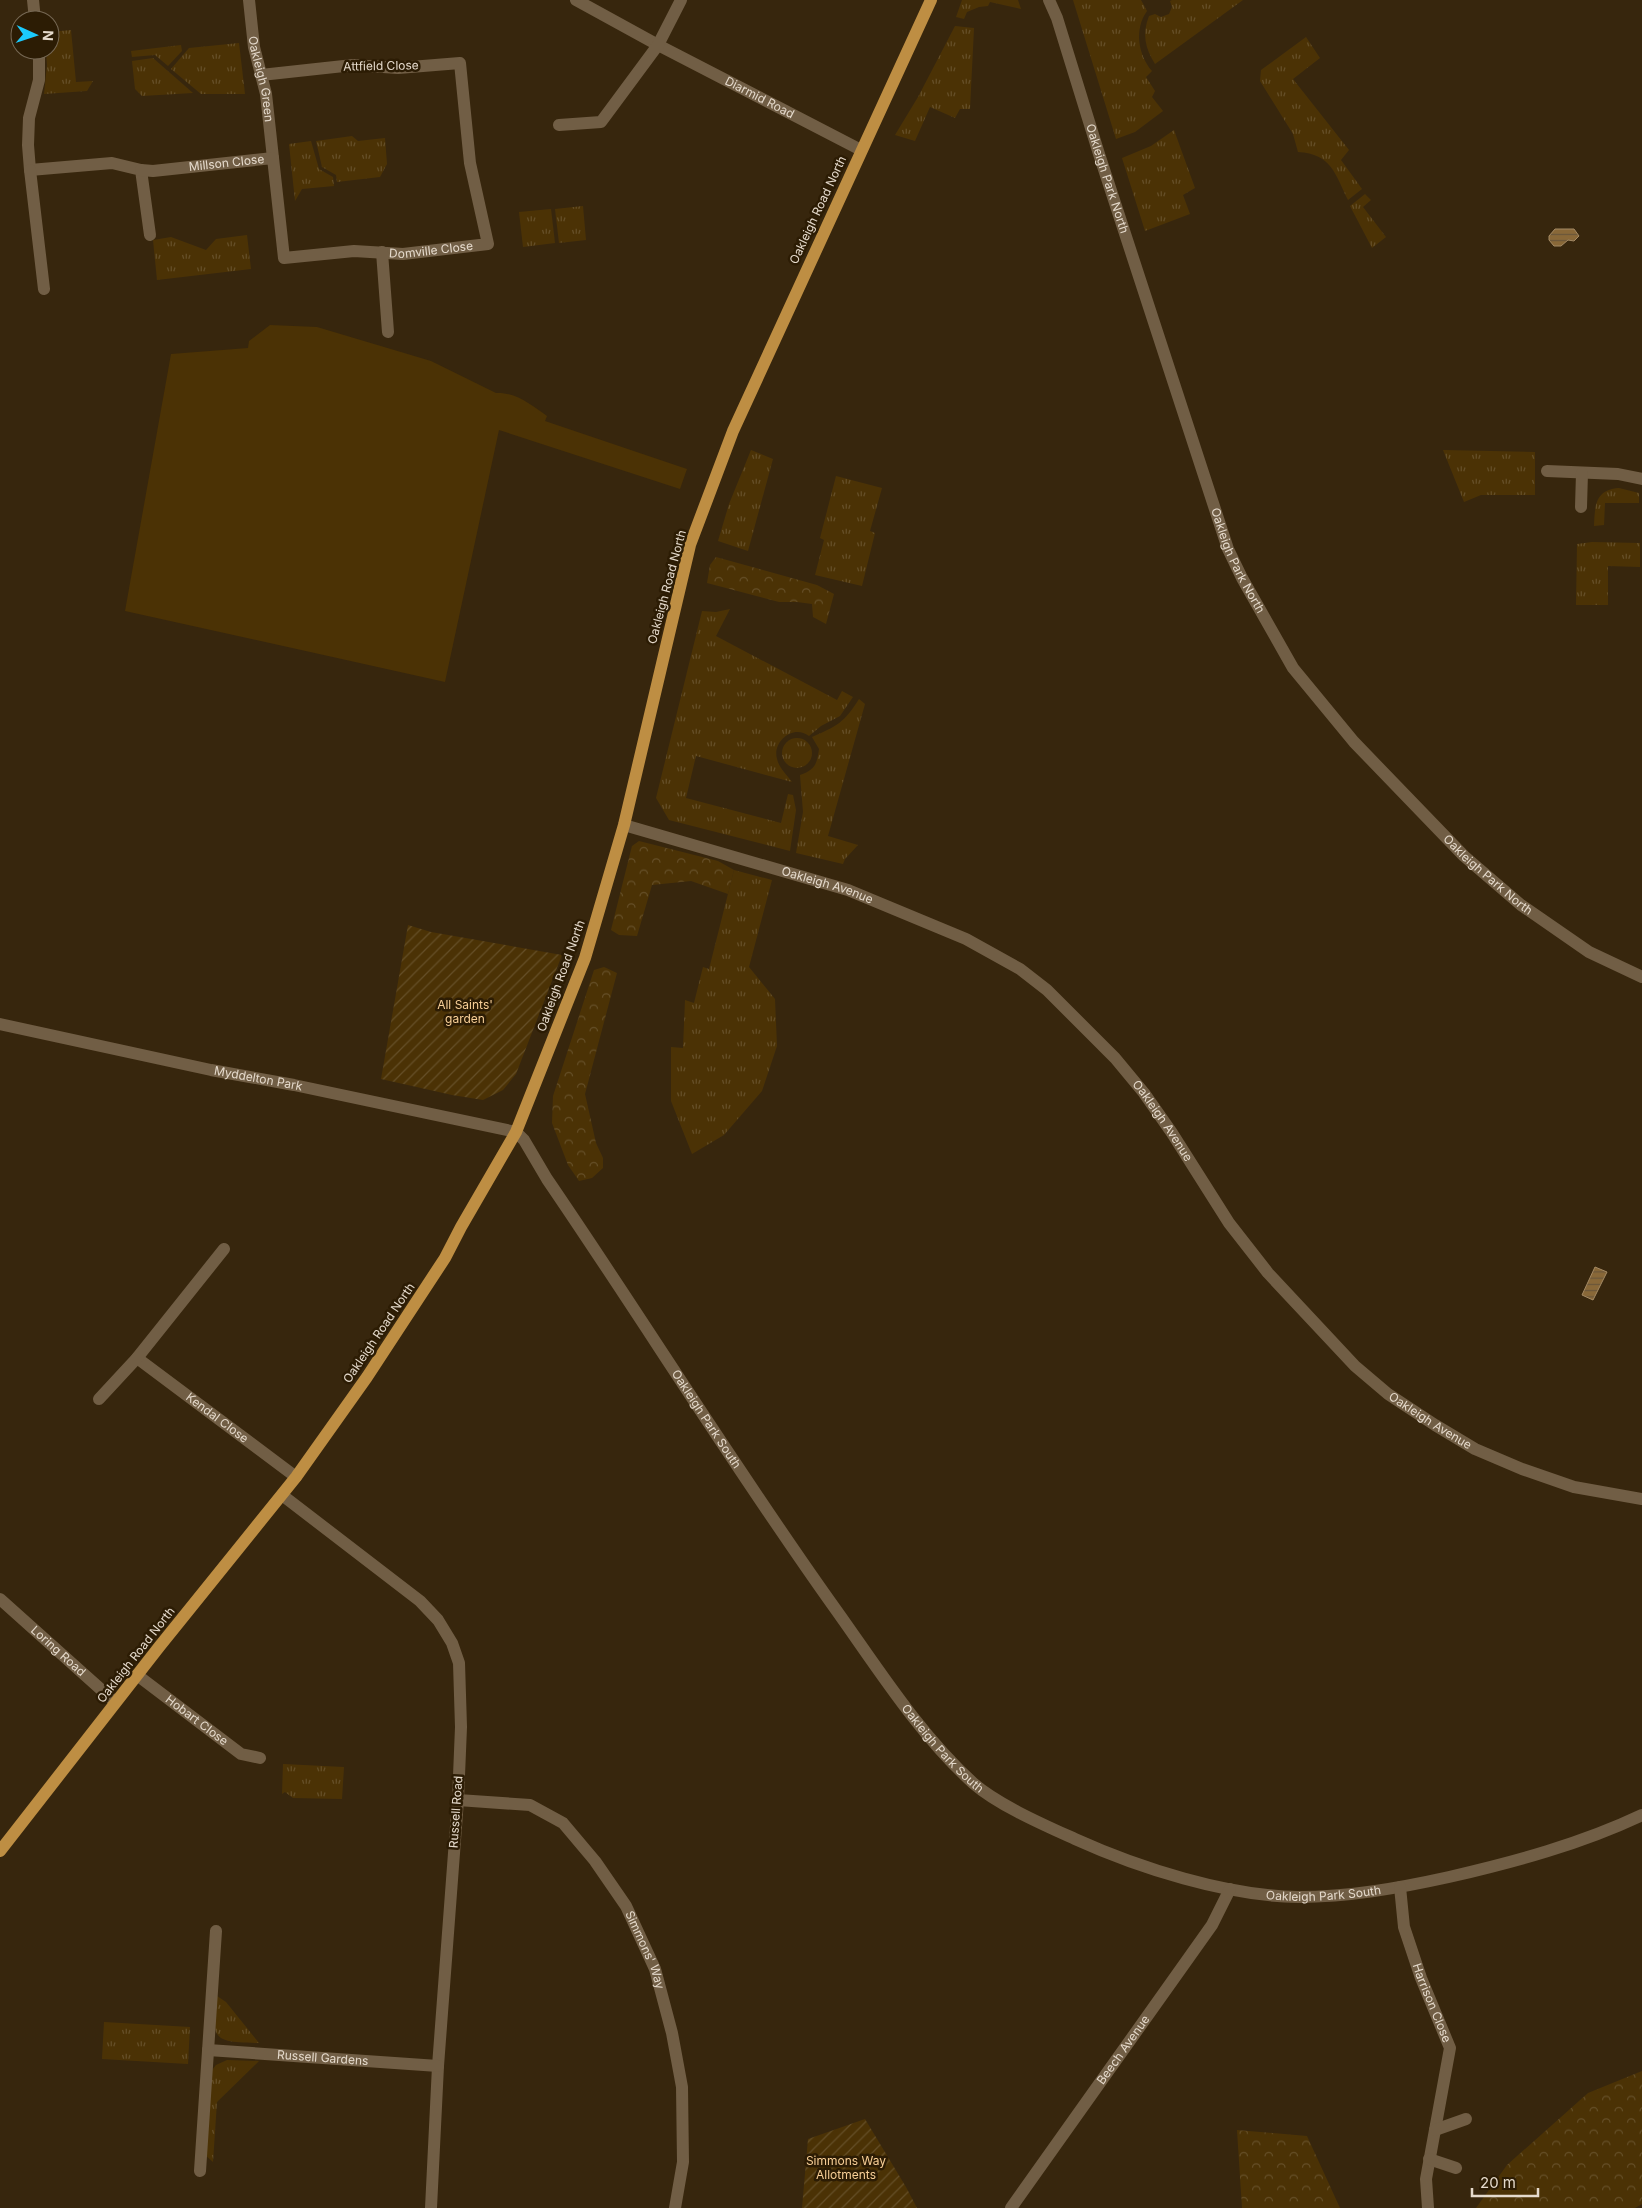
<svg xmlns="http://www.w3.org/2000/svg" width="1642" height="2208" font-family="Inter,sans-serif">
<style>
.grass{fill:url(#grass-tufts)}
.forest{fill:url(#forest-crowns)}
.garden{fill:url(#garden-furrows)}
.pitch{fill:#4b3205}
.water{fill:url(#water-rules);stroke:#a58a64}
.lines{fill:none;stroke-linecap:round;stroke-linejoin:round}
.minor{stroke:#715e45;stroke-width:12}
.major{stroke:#be8e43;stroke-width:12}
.labels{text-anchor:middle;stroke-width:5;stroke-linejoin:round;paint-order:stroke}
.street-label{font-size:12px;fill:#e5dacc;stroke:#2c1c04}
.park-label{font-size:12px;fill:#f8cf97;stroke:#2c1c04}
</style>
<defs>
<pattern id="grass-tufts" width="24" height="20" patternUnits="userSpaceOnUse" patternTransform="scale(1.25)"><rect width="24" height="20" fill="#4b3205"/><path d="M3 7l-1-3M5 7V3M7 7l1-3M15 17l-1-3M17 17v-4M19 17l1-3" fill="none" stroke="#654f28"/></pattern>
<pattern id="forest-crowns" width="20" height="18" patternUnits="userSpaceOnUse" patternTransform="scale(1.25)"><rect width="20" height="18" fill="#4b3205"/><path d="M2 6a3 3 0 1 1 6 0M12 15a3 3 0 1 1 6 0" fill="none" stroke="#654f28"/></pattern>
<pattern id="garden-furrows" width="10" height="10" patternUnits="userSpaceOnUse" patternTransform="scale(1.25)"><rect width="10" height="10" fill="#4b3205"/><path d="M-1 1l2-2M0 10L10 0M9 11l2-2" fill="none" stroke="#654f28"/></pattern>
<pattern id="water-rules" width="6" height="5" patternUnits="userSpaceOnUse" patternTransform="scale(1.25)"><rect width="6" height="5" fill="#896838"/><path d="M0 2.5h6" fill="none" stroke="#6a563a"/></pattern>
</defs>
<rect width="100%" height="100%" fill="#37260d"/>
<g class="grass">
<polygon points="962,0 1018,0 1021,9 990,2 988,6 979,7 967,12 964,19 956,17"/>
<path d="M1073 0H1141L1147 11C1134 29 1138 55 1152 71L1146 77 1155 91 1152 97 1163 111 1135 132 1116 139Z"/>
<path d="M1172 0H1243L1155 64C1145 48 1142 34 1149 16L1155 14 1161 17 1169 14 1172 7 1170 1Z"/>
<polygon points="955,26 974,28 970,109 960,109 955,118 930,107 915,141 895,135 918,97"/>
<polygon points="71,30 76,82 93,81 87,91 44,94 47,65 46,52 52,47 50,32"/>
<path d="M1306 37 1320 58 1293 79 1349 150 1341 160 1362 189 1348 200C1335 174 1332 154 1298 152L1293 134 1260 81 1261 70Z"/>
<polygon points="239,43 245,94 201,94 171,69 189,48"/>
<polygon points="181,45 182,51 168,66 155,55 132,57 131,51"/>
<polygon points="153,58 193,93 142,96 135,89 132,61"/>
<polygon points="1174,130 1195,188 1183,195 1190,214 1145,231 1122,158 1151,146"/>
<polygon points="352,136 358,141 385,138 387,164 380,177 337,182 336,175 322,167 316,141"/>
<polygon points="311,141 319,169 333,177 334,186 302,189 295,201 289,144"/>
<polygon points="1365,194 1371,200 1363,207 1386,237 1372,248 1350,206"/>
<polygon points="583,206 586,240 559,243 555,209"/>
<polygon points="551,209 555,243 523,247 519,212"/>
<polygon points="247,235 251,269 157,280 153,240 171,237 206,250 216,239"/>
<polygon points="751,450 773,459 748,551 718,541 729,504"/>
<polygon points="1443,450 1535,452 1535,495 1481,495 1464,502"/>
<polygon points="836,476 882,488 870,531 875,533 862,586 815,575 824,540 820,538"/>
<path d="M1619 488 1639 493V503H1605L1604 525 1594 526C1595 505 1595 490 1619 488Z"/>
<polygon points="1592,542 1640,543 1640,567 1608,566 1608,605 1576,605 1577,544"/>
<path d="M730 609 716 636 837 700 842 691 853 697 840 716 821 726 809 736C793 724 772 742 777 759 779 768 787 775 792 782L696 756 686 798 781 823 788 794 793 795 796 810 790 851 669 820 656 798 702 611 716 612Z"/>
<path d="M859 699 865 704 828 836 858 845 845 859 843 864 796 853 803 812 800 775C815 770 817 764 819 749L812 737C837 726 844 723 859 699Z"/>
<circle cx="797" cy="753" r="15"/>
<polygon points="734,870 772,880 749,967 775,999 777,1046 762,1091 724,1135 692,1154 671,1101 671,1047 683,1048 685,1000 694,1003 703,967 709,969"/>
<polygon points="283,1764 344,1767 342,1799 293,1798 285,1792 282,1794"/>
<path d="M214 1994 226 2002 259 2043C211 2042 213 2040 214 1994Z"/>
<polygon points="104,2022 190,2027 188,2064 102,2059"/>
<polygon points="227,2060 259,2061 217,2102 213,2162 204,2154 209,2074 216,2065"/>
</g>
<g class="forest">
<polygon points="716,557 817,585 834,594 826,624 813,617 812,604 797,602 779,602 707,583 710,565"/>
<polygon points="639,841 718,861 734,870 728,894 691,881 652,885 637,936 619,935 611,930 632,846"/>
<polygon points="604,967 617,973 585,1094 596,1143 603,1158 603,1168 592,1178 579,1181 568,1165 552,1123 553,1096 594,970"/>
<polygon points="1642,2071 1642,2204 1635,2208 1476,2208 1507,2165 1588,2093"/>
<polygon points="1237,2130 1307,2136 1340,2208 1242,2208"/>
</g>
<g class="garden">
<polygon points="408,925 431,932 562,955 516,1074 503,1090 483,1100 452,1095 381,1079"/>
<polygon points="865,2119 906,2187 917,2208 802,2208 808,2139"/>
</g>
<path class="pitch" d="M270 325 317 327 431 361 496 393C516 392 531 405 547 416L545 421 687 469 680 489 499 430 445 682 125 611 171 354 248 348 249 341Z"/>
<g class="water">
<polygon points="1555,229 1574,229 1579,236 1574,241 1568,240 1561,246 1554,246 1549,240 1549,236"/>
<polygon points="1595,1267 1607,1272 1593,1300 1582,1295"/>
</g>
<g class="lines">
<g class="minor">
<polyline points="33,0 35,20"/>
<path id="s1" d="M249 0 254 47 266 94 273 158"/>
<path id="s2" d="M576 0 658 45 861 150"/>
<path id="s3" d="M1049 0 1057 18 1099 154 1228 549 1242 578 1293 668 1354 742 1464 856 1521 905 1589 952 1642 977"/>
<polyline points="39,50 39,80 29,118 28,145 30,170 112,163 141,170 150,235"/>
<polyline points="559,125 601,122 658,45 681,0"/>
<polyline points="30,170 44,289"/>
<path id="s4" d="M141 170 153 171 273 158 284 258 354 251 403 254 488 244 470 163 460 63 398 68 353 65 261 75"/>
<polyline points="382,252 388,332"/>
<polyline points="1547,471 1618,474 1642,479"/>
<polyline points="1581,507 1582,473"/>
<path id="s5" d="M624 825 848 890 966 939 1020 969 1047 990 1115 1058 1144 1093 1172 1133 1229 1223 1268 1273 1355 1366 1388 1394 1435 1425 1475 1449 1522 1469 1574 1487 1642 1499"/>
<path id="s6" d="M0 1024 211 1070 294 1085 516 1132 524 1140 547 1179C644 1321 734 1467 834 1607 877 1667 918 1733 973 1783 998 1805 1044 1825 1075 1839 1139 1868 1227 1896 1298 1897 1349 1897 1399 1888 1449 1877 1514 1862 1581 1844 1642 1815"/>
<path id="s7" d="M137 1358 296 1477"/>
<polyline points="99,1399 137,1358 224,1249"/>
<polyline points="282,1495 420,1601 438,1620 452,1643 459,1663 461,1727 458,1800 438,2066 431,2208"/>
<path id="s8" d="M0 1599 115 1702"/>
<path id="s9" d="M137 1675 241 1754 260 1758"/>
<path id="s10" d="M458 1800 530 1805 563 1823 595 1861 626 1906 655 1969 672 2033 682 2087 683 2162 675 2208"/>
<path id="s11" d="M1400 1887 1404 1927 1421 1978 1450 2048 1426 2179 1428 2208"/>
<path id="s12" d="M208 2050 438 2066"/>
<polyline points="1435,2130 1466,2119"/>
<polyline points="1429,2159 1456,2168"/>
<polyline points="200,2171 216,1931"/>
<path id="s13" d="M1011 2208 1212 1925 1230 1889"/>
</g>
<polyline class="major" points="0,1851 159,1647 296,1477 367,1377 445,1258 461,1227 516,1132 585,958 624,825 690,545 733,431 931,0"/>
</g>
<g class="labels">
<g class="street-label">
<text transform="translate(381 66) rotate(-1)" y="4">Attfield Close</text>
<text dy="4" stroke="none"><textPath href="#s1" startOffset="80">Oakleigh Green</textPath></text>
<text dy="4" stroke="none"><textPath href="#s2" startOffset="208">Diarmid Road</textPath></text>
<text dy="4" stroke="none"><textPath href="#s4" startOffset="86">Millson Close</textPath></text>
<text dy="4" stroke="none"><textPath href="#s3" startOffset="188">Oakleigh Park North</textPath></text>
<text transform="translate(818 210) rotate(-65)" y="4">Oakleigh Road North</text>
<text dy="4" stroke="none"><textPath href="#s4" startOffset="381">Domville Close</textPath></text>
<text dy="4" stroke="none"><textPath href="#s3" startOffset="592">Oakleigh Park North</textPath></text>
<text transform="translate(667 587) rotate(-75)" y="4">Oakleigh Road North</text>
<text dy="4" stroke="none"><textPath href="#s3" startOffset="998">Oakleigh Park North</textPath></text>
<text dy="4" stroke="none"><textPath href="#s5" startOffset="212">Oakleigh Avenue</textPath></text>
<text transform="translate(561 976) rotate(-70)" y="4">Oakleigh Road North</text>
<text dy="4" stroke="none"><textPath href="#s6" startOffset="264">Myddelton Park</textPath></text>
<text dy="4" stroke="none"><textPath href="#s5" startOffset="632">Oakleigh Avenue</textPath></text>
<text transform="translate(379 1333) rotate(-56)" y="4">Oakleigh Road North</text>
<text dy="4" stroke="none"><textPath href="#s7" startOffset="100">Kendal Close</textPath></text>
<text dy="4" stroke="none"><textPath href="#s6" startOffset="872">Oakleigh Park South</textPath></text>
<text dy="4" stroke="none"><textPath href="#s5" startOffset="1038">Oakleigh Avenue</textPath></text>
<text dy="4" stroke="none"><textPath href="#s8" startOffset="78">Loring Road</textPath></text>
<text transform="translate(136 1655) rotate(-52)" y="4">Oakleigh Road North</text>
<text dy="4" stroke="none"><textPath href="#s9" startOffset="75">Hobart Close</textPath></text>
<text dy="4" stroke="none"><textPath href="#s6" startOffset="1278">Oakleigh Park South</textPath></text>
<text transform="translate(456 1812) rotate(-86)" y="4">Russell Road</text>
<text dy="4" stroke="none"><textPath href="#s6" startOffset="1698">Oakleigh Park South</textPath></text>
<text dy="4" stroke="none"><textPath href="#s10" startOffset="262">Simmons' Way</textPath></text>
<text dy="4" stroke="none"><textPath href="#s11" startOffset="121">Harrison Close</textPath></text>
<text dy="4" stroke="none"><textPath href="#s13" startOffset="194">Beech Avenue</textPath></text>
<text dy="4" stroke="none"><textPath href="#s12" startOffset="115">Russell Gardens</textPath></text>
</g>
<g class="park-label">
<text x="465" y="1009">All Saints'<tspan x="465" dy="14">garden</tspan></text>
<text x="846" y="2165">Simmons Way<tspan x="846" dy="14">Allotments</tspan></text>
</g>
</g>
<g transform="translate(35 35) rotate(93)"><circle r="24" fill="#2c1c04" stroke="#766854"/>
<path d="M0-4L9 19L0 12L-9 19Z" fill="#1bcafc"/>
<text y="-8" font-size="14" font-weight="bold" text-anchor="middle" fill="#e5dacc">N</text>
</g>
<path d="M1472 2188v8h66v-8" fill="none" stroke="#e5dacc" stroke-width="2.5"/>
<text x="1480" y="2188" font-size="15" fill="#e5dacc" stroke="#2c1c04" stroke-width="4" paint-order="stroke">20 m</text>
</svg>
